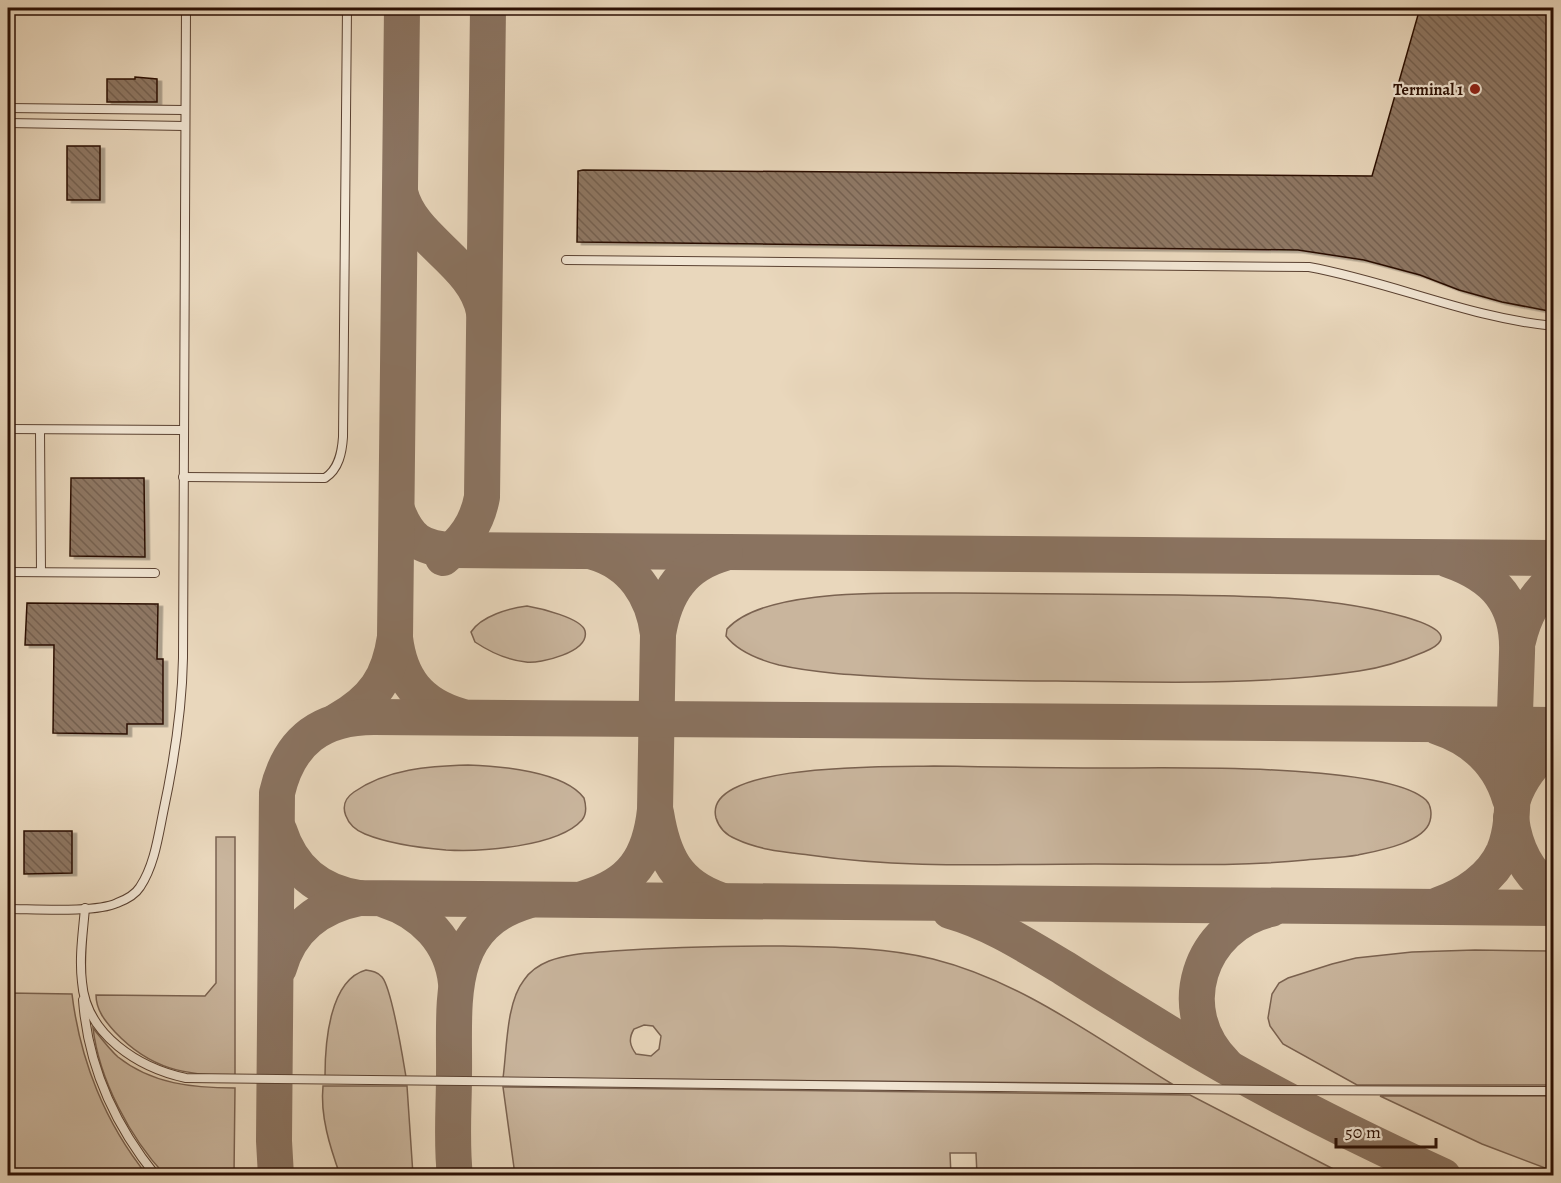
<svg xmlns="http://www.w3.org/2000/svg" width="1561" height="1183" font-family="Alegreya,serif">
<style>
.green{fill:#c9b59d;stroke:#7a6250;stroke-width:1.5;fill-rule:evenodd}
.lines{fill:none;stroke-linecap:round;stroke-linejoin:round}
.taxiway{stroke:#8a7360;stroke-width:36}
.building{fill:url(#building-back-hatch);stroke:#2b0f03;stroke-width:1.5;filter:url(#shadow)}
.service-casing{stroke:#5a4131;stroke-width:10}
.service{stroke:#f1e5d3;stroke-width:8}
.poi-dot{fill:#8f2418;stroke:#f1e5d3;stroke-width:2}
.labels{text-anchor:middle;stroke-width:4.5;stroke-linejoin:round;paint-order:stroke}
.poi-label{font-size:16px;font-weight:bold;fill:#2b0f03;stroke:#f1e5d3;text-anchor:end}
</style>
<defs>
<pattern id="building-back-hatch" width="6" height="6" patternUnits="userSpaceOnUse" patternTransform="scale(1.5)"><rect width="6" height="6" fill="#8e7763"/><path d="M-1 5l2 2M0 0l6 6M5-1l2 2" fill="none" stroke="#74604f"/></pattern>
<filter id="shadow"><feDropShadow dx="4.5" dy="2.5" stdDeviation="0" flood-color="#0004"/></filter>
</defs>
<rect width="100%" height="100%" fill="#e9d7bc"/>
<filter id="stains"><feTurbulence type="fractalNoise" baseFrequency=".00333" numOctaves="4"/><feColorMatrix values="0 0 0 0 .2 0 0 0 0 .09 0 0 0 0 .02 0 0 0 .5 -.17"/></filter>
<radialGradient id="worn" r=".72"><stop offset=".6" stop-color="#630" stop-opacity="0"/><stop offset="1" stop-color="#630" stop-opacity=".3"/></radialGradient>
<g class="green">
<path d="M956 593C1030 593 1104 594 1178 595 1254 596 1332 596 1405 617 1426 623 1463 636 1424 652 1403 661 1381 668 1359 671 1259 686 1157 682 1056 681 1001 681 945 680 890 677 853 675 815 673 779 665 760 660 738 652 726 636L727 629C766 586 899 594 956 593Z"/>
<path d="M527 606C539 608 582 618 585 631 590 652 540 664 526 662 507 660 490 652 475 642L471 632C481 616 510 608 527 606Z"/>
<path d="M468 765C499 766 564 771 584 798 586 805 587 814 582 820 558 847 480 852 446 850 422 848 387 843 365 834 347 827 335 805 354 792 387 769 429 766 468 765Z"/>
<path d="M934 766C994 767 1054 768 1114 768 1173 768 1387 763 1426 800 1431 805 1432 814 1430 821 1424 843 1377 851 1358 855 1341 858 1323 858 1306 860 1236 867 1165 864 1095 864 1000 864 904 869 809 855 785 852 759 850 736 839 726 835 719 828 716 818 701 761 900 767 934 766Z"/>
<path d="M216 837H235V1076C185 1075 151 1070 115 1032 105 1021 96 1010 96 995L205 996 216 983Z"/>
<path d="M783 946C833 947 884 947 933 959 1021 981 1096 1038 1172 1084L503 1078C507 1049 506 1003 524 980 530 971 539 965 549 961 569 953 592 953 613 951 669 947 726 946 783 946ZM644 1025 653 1026 661 1036 659 1049 651 1056 636 1054C630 1046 628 1039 634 1029Z"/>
<polygon points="1475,950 1553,951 1553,1085 1357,1085 1283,1044 1270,1026 1268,1018 1272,994 1279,983 1288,978 1332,964 1356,958 1412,952"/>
<path d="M366 970C372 971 378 972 382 977 392 989 403 1059 406 1077L325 1076C325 1044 329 980 366 970Z"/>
<path d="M8 993 72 994C80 1060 105 1123 147 1175H8Z"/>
<path d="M93 1028C101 1038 109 1049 118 1057 152 1084 193 1088 235 1088L234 1175H165C130 1138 99 1079 93 1028Z"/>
<path d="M323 1086H407L413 1175H340C330 1147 320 1116 323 1086Z"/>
<polygon points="503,1087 1190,1095 1345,1175 977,1175 976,1153 950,1153 951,1176 515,1175"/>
<polygon points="1380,1096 1553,1096 1553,1171 1482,1144"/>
</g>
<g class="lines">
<g class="taxiway">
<path d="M400 192C411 240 475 262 484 312"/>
<path d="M397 510C408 539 421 549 453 550L1554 558"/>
<path d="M443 558C464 541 477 524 482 497L488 8"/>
<path d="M658 634C665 592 683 565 725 553"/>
<path d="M395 638C400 679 419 704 460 716"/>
<path d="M1518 641C1524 615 1534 597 1554 579"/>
<path d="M337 721C374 700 389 678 395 637L402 8"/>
<path d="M1438 727C1474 739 1499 762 1510 799"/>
<path d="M1513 799C1521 776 1535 759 1554 745"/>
<path d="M656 813C663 856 676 885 720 900"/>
<path d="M1511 818C1515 849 1527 875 1554 892"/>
<path d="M279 830C291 868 318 892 359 898L1554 908"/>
<path d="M585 898C632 885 650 857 655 810L658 634C653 595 632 563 593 552"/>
<path d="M385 900C423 912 452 942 456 983"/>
<path d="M1438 905C1465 896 1492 878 1504 851 1514 827 1512 798 1513 773 1514 733 1516 693 1517 653 1519 603 1495 576 1449 560"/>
<path d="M950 911C992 923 1027 946 1064 968 1100 991 1136 1013 1172 1035 1259 1088 1351 1134 1443 1176"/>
<path d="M279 968C290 928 319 906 359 898"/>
<path d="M1225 1064C1171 1011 1199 925 1271 909"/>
<path d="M276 1176 274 1141 277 793C289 741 321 717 374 717L1554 725"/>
<path d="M455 1176C451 1142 454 1108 454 1074 455 1004 443 926 527 901"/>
</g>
</g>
<g class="building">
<polygon points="1420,8 1554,8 1554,312 1502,302 1459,290 1420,275 1364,260 1298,250 577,242 578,176 578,171 583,170 1372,176"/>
<polygon points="135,77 157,79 157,102 107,102 107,79 135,79"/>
<rect x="67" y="146" width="33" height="54"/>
<polygon points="71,478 144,478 145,557 70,556"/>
<polygon points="27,603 158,604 157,659 163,659 163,724 127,724 127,734 53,733 54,645 25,645"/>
<polygon points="24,831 72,831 72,873 24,874"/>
</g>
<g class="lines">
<g class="service-casing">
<g id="service">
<polyline points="8,108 185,110"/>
<polyline points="8,123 185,126"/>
<path d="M566 260 1309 267C1392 282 1469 318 1554 326"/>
<polyline points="8,429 183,430"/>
<polyline points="40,430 41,572"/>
<path d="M183 477 325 478C339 469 342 452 343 437L347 8"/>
<polyline points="8,572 155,573"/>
<path d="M85 908C83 932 79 957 82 982 86 1035 139 1068 186 1078L1270 1090 1554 1091"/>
<path d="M8 909C34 909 96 913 117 903 125 900 135 895 140 887 154 866 158 838 163 813 174 762 182 711 183 658L186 8"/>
<path d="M83 1000C88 1067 114 1124 156 1176"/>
</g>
</g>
<use href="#service" class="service"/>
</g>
<circle class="poi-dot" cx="1475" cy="89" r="6"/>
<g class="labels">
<g class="poi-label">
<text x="1463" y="95">Terminal 1</text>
</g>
</g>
<rect width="1561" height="1183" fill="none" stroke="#e9d7bc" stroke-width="30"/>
<rect x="9" y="9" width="1543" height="1165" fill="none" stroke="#2b0f03" stroke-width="3"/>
<rect x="15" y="15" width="1531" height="1153" fill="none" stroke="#2b0f03" stroke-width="1.5"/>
<path d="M1336 1138v9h100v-9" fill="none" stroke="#2b0f03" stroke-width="3"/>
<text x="1345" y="1138" font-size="18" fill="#2b0f03" stroke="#f1e5d3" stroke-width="4.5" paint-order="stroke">50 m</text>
<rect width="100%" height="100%" filter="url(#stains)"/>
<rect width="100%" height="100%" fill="url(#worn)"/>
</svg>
